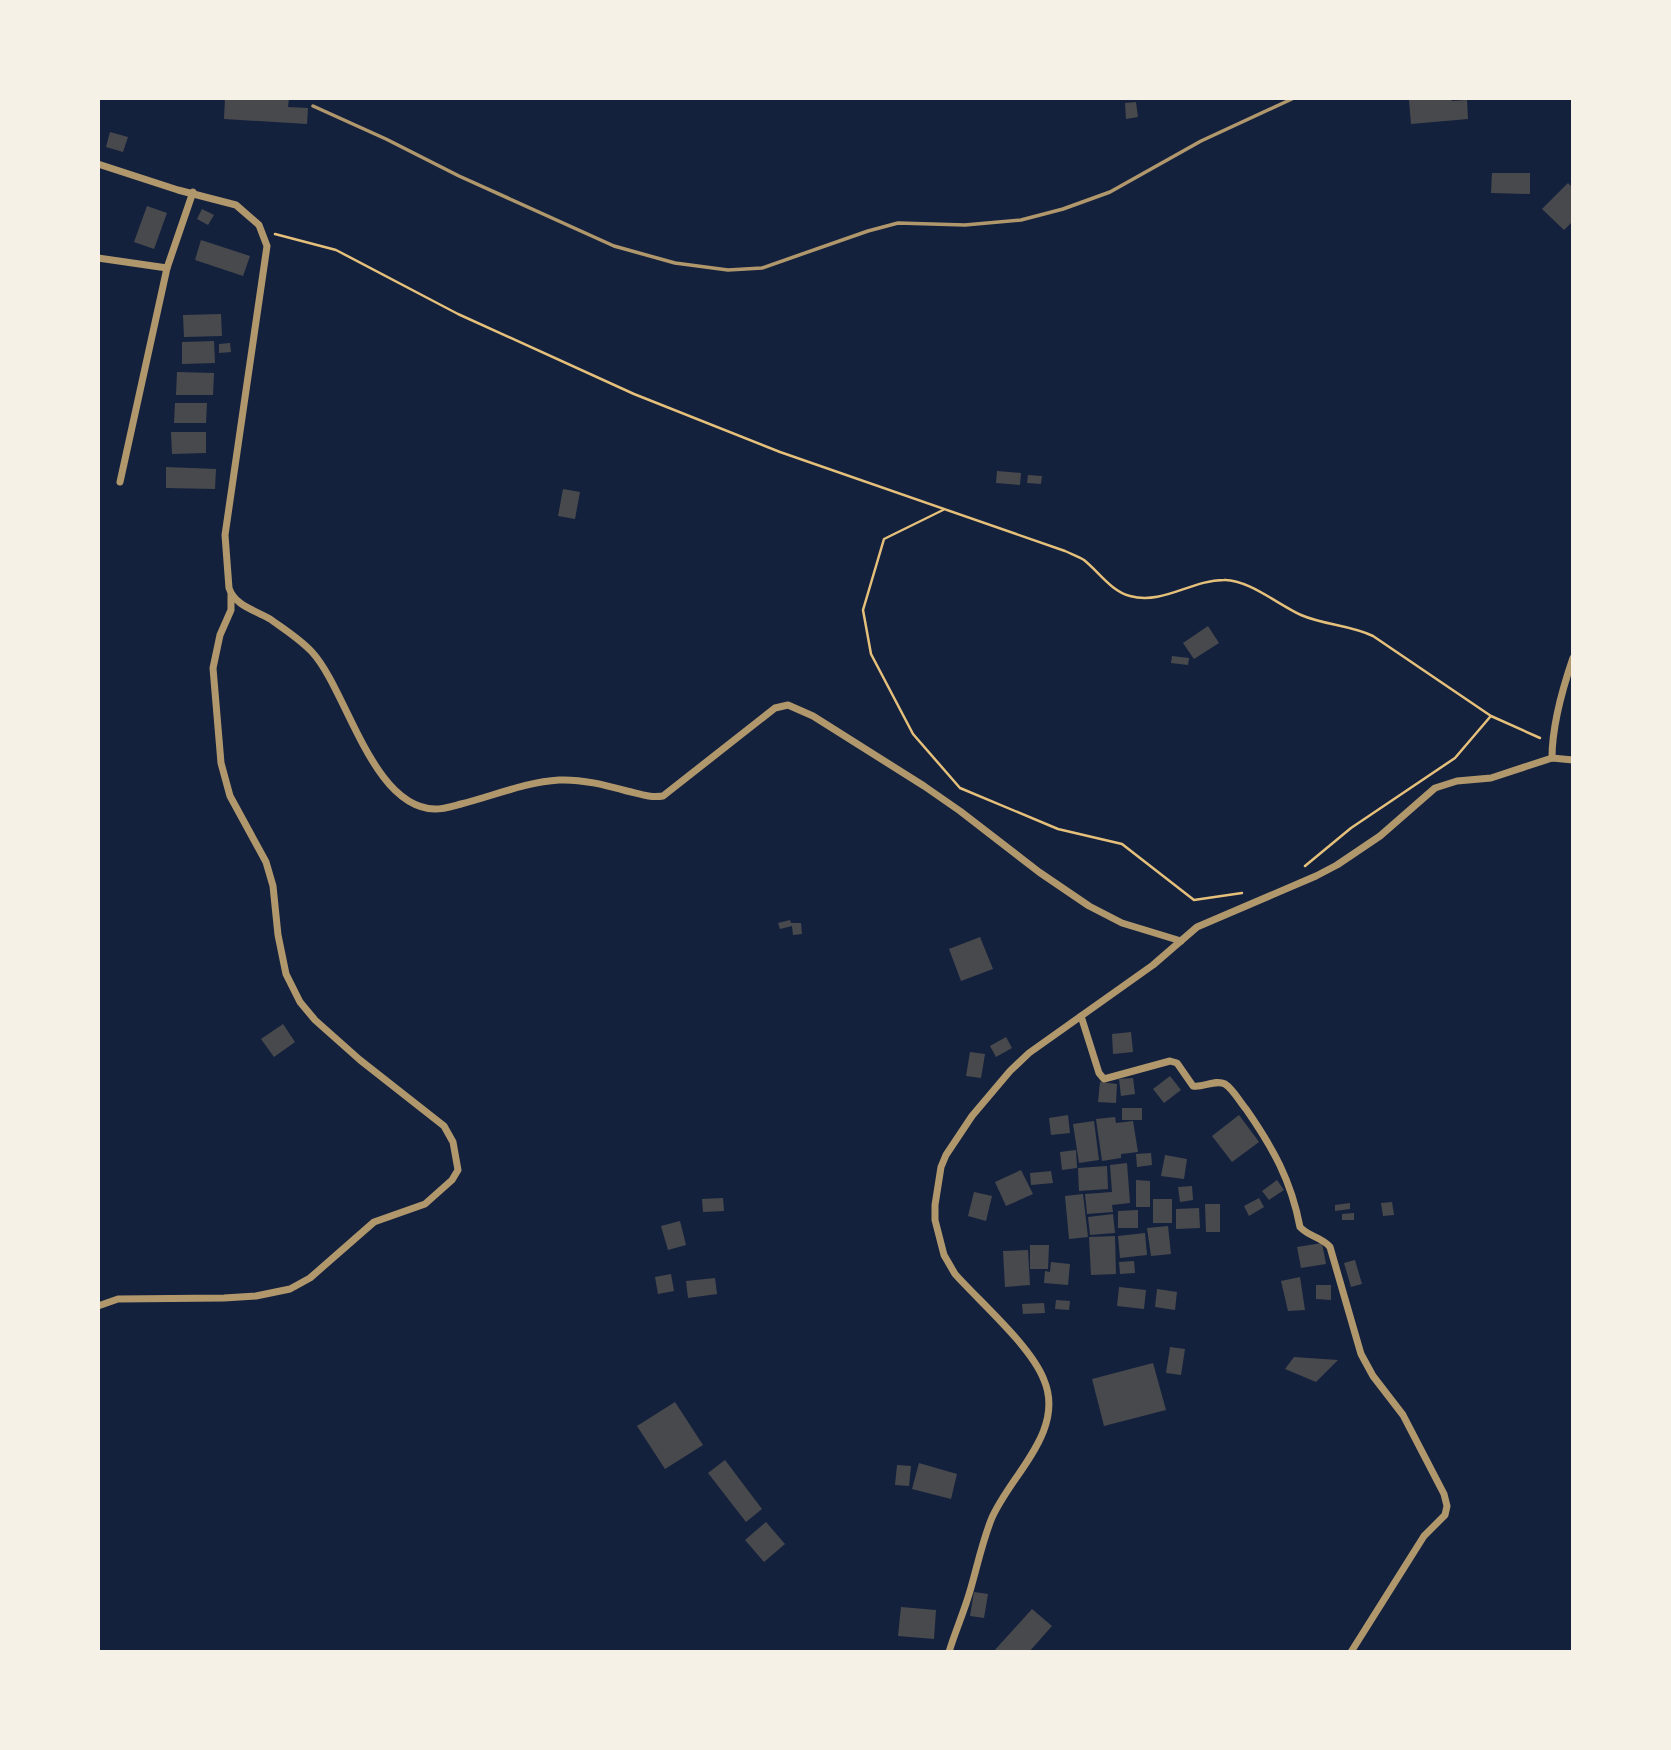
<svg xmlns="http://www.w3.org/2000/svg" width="1671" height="1750" font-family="Commissioner,sans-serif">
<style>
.building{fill:#48494c}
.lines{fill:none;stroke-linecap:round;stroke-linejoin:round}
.path{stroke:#e5c07b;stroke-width:2.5}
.service{stroke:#b1986c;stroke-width:3.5}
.minor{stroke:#b1986c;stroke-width:7}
</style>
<rect width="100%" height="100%" fill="#14213d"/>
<g class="building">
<polygon points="225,98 289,98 288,107 308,108 307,124 224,119"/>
<polygon points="1429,98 1451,98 1452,101 1467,100 1468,119 1411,124 1409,100"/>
<polygon points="1136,102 1138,117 1126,119 1125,103"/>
<polygon points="110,132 128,137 123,152 106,147"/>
<polygon points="1492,173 1530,173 1530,194 1491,193"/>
<polygon points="1568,183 1573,188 1571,199 1573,221 1564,230 1542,209"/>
<polygon points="147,206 167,213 154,249 134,242"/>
<polygon points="202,209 214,215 208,225 197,219"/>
<polygon points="201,240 250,256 243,276 195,260"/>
<polygon points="221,314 222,336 184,337 183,315"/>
<polygon points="214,341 215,363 182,364 182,342"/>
<polygon points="230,343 231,352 219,353 219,344"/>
<polygon points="177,372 214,373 213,395 176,395"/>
<polygon points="175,403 207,403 206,423 174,423"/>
<polygon points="171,432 206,432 206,453 172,454"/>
<polygon points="166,467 216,469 215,489 166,488"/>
<polygon points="997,471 1021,473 1020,485 996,483"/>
<polygon points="1028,475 1042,476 1041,484 1027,483"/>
<polygon points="563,489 580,492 575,519 558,516"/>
<polygon points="1208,626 1219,643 1194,659 1183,643"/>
<polygon points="1172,656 1189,658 1188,665 1171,663"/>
<polygon points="790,920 791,923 801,923 802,934 793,935 792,926 780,929 778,923"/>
<polygon points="980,937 993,969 961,981 949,949"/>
<polygon points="283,1024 295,1042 274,1057 261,1039"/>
<polygon points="1131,1032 1133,1052 1113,1054 1112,1034"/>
<polygon points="1006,1037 1012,1048 996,1057 990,1046"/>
<polygon points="970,1052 985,1054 981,1078 966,1076"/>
<polygon points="1170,1076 1181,1090 1164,1103 1153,1089"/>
<polygon points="1133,1078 1135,1094 1121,1096 1119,1079"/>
<polygon points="1100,1082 1117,1084 1116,1103 1098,1102"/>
<rect x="1122" y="1108" width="20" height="12"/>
<polygon points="1068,1115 1070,1133 1051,1135 1049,1118"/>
<polygon points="1239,1115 1259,1142 1232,1162 1212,1136"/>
<polygon points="1115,1117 1116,1123 1133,1121 1138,1152 1121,1154 1121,1158 1102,1161 1096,1119"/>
<polygon points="1094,1121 1099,1160 1079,1163 1073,1124"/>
<polygon points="1076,1150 1077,1168 1062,1170 1060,1152"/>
<polygon points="1151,1153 1152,1165 1137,1167 1136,1154"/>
<polygon points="1165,1155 1187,1159 1184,1179 1161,1176"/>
<polygon points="1127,1163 1130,1203 1112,1205 1113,1212 1087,1214 1085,1194 1112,1192 1110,1165"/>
<polygon points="1107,1166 1108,1189 1079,1191 1078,1168"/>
<polygon points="1021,1170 1033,1194 1006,1206 995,1182"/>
<polygon points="1051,1171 1053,1183 1031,1185 1030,1173"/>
<polygon points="1136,1180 1150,1181 1150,1207 1136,1207"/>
<polygon points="1277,1180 1284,1190 1269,1200 1262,1191"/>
<polygon points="1192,1186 1193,1200 1180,1202 1178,1187"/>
<polygon points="974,1192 992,1196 986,1221 968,1216"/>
<polygon points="1083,1194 1088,1237 1069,1239 1065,1196"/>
<polygon points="723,1198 724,1211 703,1212 702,1199"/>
<polygon points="1259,1198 1264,1207 1249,1216 1244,1206"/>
<rect x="1153" y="1199" width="19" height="24"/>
<polygon points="1392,1202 1394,1215 1383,1216 1381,1203"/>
<polygon points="1350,1203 1350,1209 1335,1211 1335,1205"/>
<polygon points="1205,1204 1220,1204 1220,1232 1206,1232"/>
<polygon points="1199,1208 1200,1228 1176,1229 1176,1209"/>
<polygon points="1138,1210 1138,1228 1118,1228 1118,1211"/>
<polygon points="1354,1213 1354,1220 1342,1220 1342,1214"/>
<polygon points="1113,1214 1115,1233 1090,1235 1088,1217"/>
<polygon points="680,1221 686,1245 668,1250 661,1226"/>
<polygon points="1168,1226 1171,1254 1151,1256 1147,1228"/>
<polygon points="1145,1233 1147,1255 1120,1258 1118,1236"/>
<polygon points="1115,1236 1116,1274 1091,1275 1089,1237"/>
<polygon points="1322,1243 1326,1264 1301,1268 1297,1247"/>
<polygon points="1030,1245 1049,1245 1048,1269 1030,1269"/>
<polygon points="1028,1250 1030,1285 1005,1287 1003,1251"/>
<polygon points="1355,1260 1362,1284 1351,1287 1344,1263"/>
<polygon points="1134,1261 1135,1273 1120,1274 1119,1262"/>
<polygon points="1051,1262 1070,1264 1068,1285 1044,1283 1045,1271 1050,1272"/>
<polygon points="671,1274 674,1291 658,1294 655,1277"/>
<polygon points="1300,1277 1305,1310 1288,1311 1281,1281"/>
<polygon points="715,1278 717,1294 688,1298 686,1281"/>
<polygon points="1316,1285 1331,1285 1331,1300 1316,1299"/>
<polygon points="1119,1287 1146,1290 1144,1309 1117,1306"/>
<polygon points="1157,1289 1177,1292 1175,1310 1155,1307"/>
<polygon points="1056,1300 1070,1301 1069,1310 1055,1309"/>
<polygon points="1044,1303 1045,1313 1023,1314 1022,1304"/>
<polygon points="1170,1347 1185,1349 1181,1375 1166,1373"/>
<polygon points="1294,1357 1338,1360 1316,1382 1285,1369"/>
<polygon points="1153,1363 1166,1410 1104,1426 1092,1379"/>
<polygon points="675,1402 703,1445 665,1469 637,1426"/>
<polygon points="725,1460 762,1509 746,1522 708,1473"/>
<polygon points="919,1463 957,1474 951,1499 912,1489"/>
<polygon points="897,1465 911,1466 909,1486 895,1485"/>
<polygon points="766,1522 785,1544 764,1562 745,1540"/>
<polygon points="974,1592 988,1594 984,1618 970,1616"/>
<polygon points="901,1607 936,1610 934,1639 898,1636"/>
<polygon points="1032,1609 1052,1626 1029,1652 993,1652"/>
</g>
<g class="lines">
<g class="path">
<path d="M275 234 336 250 458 314 634 394 780 452 1065 551C1071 554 1078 556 1084 560 1099 572 1111 591 1130 596 1163 605 1191 580 1224 580 1247 579 1279 605 1301 615 1324 625 1350 625 1373 636L1491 716 1540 738"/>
<polyline points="943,510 884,539 863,610 871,654 913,734 960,788 1058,829 1122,844 1194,900 1242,893"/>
<polyline points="1305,866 1351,828 1455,758 1490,717"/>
</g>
<polyline class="service" points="313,106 386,139 459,176 614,246 675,263 728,270 762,268 868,231 898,223 965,225 1021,220 1063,209 1110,192 1201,141 1294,98"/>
<g class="minor">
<path d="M98 164 178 190 236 205 259 225 267 246 225 535 229 588C235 606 255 610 270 619 284 629 300 639 312 652 347 690 372 808 435 809 444 809 453 806 461 804 493 796 526 782 559 780 582 779 605 785 627 791 640 794 650 798 663 796L775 708 788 705 813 716 924 786 960 811 1039 872 1089 906 1122 923 1181 941"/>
<polyline points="98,258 167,268"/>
<polyline points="120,482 167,268 193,192"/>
<path d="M1552 758C1552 725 1562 690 1573 658"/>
<path d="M1081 1016 1099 1073 1104 1079 1170 1061 1177 1063 1193 1086C1203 1088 1215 1079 1225 1084 1233 1089 1240 1102 1246 1109 1273 1148 1291 1180 1300 1227 1309 1237 1322 1237 1330 1247L1361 1354 1373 1376 1403 1415 1444 1494 1447 1506 1445 1515 1424 1536 1351 1652"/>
<polyline points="98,1306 118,1299 224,1298 256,1296 290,1289 310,1278 374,1222 425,1204 452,1180 458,1170 453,1142 444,1126 360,1060 315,1020 300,1002 286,974 278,935 273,886 266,862 230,796 221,763 213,668 220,635 231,610 231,595"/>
<path d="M949 1652C955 1632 964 1612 970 1591 977 1567 982 1543 991 1520 1009 1476 1066 1432 1044 1380 1031 1346 980 1302 955 1274L944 1255 935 1220V1205L941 1167 946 1155 972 1116 1010 1071 1029 1053 1153 965 1197 927 1316 876 1337 865 1380 836 1435 788 1457 781 1491 778 1552 758 1573 760"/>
</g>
</g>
<rect width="1671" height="1750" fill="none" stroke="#f6f1e7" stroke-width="200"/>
</svg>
